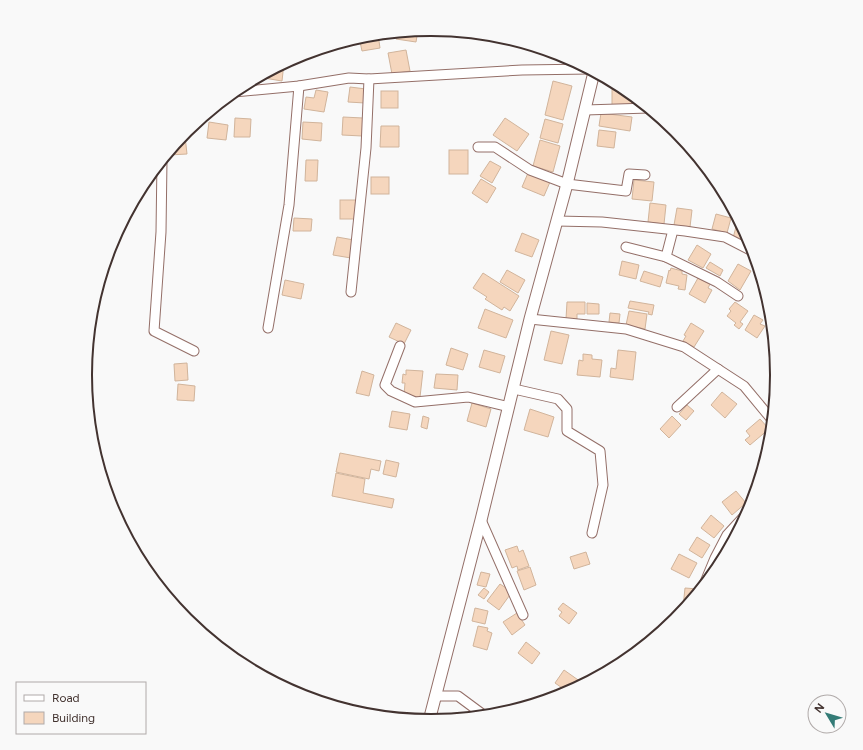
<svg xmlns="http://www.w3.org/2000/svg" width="863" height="750" font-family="Figtree,sans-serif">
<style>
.building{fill:#f5d6bd;stroke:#d1b49b}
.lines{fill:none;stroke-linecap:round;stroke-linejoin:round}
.minor-casing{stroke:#946f68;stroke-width:11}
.tertiary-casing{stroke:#946f68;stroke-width:13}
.minor{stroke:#fff;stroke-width:9}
.tertiary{stroke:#fff;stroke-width:11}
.rim{fill:none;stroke:#433330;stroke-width:2}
</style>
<rect width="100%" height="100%" fill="#f9f9f9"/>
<g class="building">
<polygon points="418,30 416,42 396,39 397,32"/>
<polygon points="378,34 380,48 362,51 359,37"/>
<polygon points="406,50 410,71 392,74 388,53"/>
<polygon points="284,63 282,81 264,78 265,74"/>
<polygon points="553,81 572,86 563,120 545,115"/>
<polygon points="612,82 624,87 632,94 632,105 612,105"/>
<polygon points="350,87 366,89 365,103 348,102"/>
<polygon points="316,90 328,92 324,112 304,109 306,97 314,98"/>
<rect x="381" y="91" width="17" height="17"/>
<polygon points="601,113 632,117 630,131 599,126"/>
<polygon points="343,117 363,118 362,136 342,135"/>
<polygon points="235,118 251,119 250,137 234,137"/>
<polygon points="505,118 529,134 517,151 493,135"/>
<polygon points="545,119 563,124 558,143 540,138"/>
<polygon points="209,122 228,125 226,140 207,138"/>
<polygon points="303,122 322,123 321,141 302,139"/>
<polygon points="381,126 399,126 399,147 380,147"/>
<polygon points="599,130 616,132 614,148 597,146"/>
<polygon points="185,136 187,154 169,155 169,153 182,137"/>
<polygon points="540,140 560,146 553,172 533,166"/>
<rect x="449" y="150" width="19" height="24"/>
<polygon points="306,160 318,160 317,181 305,181"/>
<polygon points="490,161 501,167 492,183 480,176"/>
<polygon points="528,173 550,182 544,196 522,187"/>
<rect x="371" y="177" width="18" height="17"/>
<polygon points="481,179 496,188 487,203 472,193"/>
<polygon points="634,180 654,182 652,201 632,199"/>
<rect x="340" y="200" width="16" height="19"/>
<polygon points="650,203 666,205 664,224 648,222"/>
<polygon points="677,208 692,210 690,227 674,225"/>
<polygon points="716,214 731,218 727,233 712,229"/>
<polygon points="294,218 312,219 311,231 293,231"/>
<polygon points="737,223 741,224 748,237 747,243 741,241 741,240 733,238"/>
<polygon points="522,233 539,240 532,257 515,251"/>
<polygon points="337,237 354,240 351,258 333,255"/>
<polygon points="697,245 711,254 703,268 688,260"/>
<polygon points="622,261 639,265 636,279 619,275"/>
<polygon points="710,262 723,270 720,276 706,268"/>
<polygon points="738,264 751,271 740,290 728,281"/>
<polygon points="671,268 682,271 682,274 687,275 685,290 678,289 679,286 666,283 669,270 670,271"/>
<polygon points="507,270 525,280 518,293 500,282"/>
<polygon points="644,271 663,277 660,287 640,281"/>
<polygon points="483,273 519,296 510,311 504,307 502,310 485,299 487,297 473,288"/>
<polygon points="698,278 710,284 708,288 712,290 705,303 689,294"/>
<polygon points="285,280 304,284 301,299 282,295"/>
<polygon points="630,301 654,305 652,315 648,314 649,312 628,308"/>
<polygon points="567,302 585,302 585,314 577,314 577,319 566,319"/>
<polygon points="735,302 748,311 740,322 743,324 739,329 734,325 736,323 727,316 731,311 729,309"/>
<polygon points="587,303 599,304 599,314 587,314"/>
<polygon points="485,309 513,320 506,338 478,328"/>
<polygon points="629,311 647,314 645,329 626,325"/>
<polygon points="610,313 620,314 619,323 609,322"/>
<polygon points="754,315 763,320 760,324 765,326 757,338 745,330"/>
<polygon points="396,323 411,330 404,344 389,337"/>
<polygon points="691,323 704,331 694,347 683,341 686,336 684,335"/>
<polygon points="551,331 569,335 562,364 544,360"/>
<polygon points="451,348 468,354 463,370 446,365"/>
<polygon points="484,350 505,356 500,373 479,367"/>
<polygon points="618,350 636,352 633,380 610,377 611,368 616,369"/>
<polygon points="583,354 592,355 592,359 602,360 600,377 577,375 579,360 583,361"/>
<polygon points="187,363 188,380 175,381 174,364"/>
<polygon points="406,370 423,371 420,397 404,395 405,383 402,383 403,374 406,375"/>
<polygon points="362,371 374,375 369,396 356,393"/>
<polygon points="436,374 458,375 457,390 434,388"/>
<polygon points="178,384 195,386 194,401 177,400"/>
<polygon points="722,392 737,404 725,418 711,405"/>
<polygon points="472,403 491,409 486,427 467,421"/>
<polygon points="687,405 694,411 686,420 679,414"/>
<polygon points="530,409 554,417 548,437 524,430"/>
<polygon points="392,411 410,414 407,430 389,427"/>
<polygon points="423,416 429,418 427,429 421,427"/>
<polygon points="672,416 681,425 669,438 660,429"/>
<polygon points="760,419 769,429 750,445 745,440 750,436 746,431"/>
<polygon points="340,453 381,461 379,471 371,469 369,479 336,472"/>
<polygon points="386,460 399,463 396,477 383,474"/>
<polygon points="336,473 365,479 363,493 394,499 392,508 332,496"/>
<polygon points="736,491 746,503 732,515 722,502"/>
<polygon points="711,515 724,526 714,538 701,528"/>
<polygon points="697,537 710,545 702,558 689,550"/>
<polygon points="517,546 519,552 523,550 529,566 518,570 517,566 512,568 505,550"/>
<polygon points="586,552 590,564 574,569 570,557"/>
<polygon points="679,554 697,563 689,578 671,569"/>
<polygon points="530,567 536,585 524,590 517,571"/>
<polygon points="481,572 490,574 486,587 477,585"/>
<polygon points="500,584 512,592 499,610 487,601"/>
<polygon points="484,588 489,592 484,599 478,595"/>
<polygon points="685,588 698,589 697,594 686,607 683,607"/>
<polygon points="563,603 577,613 569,624 559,616 562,612 558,609"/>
<polygon points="475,608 488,611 485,624 472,621"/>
<polygon points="517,613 525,625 512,635 503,622"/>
<polygon points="478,626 488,628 487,631 492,633 487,650 473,646"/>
<polygon points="526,642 540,653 532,664 518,653"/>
<polygon points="564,670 581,682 577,688 568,692 555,683"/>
</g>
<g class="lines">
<g class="minor-casing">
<g id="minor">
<polyline points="234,92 299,86 349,78 369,79 522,70 590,69"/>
<polyline points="585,110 649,108"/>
<polyline points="478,147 495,147 530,170 567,184 626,191 629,174 645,175"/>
<polyline points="162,160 161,232 154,331 194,351"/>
<polyline points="557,221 602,222 685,231 725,237 754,252"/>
<polyline points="673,230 666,257 717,282 738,296"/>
<polyline points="626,247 666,257"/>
<polyline points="351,292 366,148 369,79"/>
<polyline points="530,319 626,329 684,347 744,386 773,421"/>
<polyline points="268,328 289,205 299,86"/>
<polyline points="400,346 385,385 391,391 415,402 468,397 509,407"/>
<polyline points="514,389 558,399 567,409 567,431 600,451 603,485 592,533"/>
<polyline points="677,407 718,369"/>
<polyline points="481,520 523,615"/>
<polyline points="703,587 715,558 727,535 750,510"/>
<polyline points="435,696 458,696 485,716"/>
</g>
</g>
<g class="tertiary-casing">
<polyline id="tertiary" points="429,721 481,520 530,319 567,184 594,72"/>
</g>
<use href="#minor" class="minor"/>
<use href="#tertiary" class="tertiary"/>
</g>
<path d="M0 0H863V750H0ZM92 375a339 339 0 1 1 678 0a339 339 0 1 1-678 0Z" fill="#f9f9f9" fill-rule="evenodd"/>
<path class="rim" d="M92 375a339 339 0 1 1 678 0a339 339 0 1 1-678 0Z"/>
<rect x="16" y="682" width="130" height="52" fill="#f9f9f9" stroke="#b0aaa9"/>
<rect x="24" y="695" width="20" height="6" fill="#ffffff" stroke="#b0aaa9"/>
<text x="52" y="702" font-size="12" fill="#433330">Road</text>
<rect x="24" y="712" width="20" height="12" fill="#f5d6bd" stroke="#b0aaa9"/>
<text x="52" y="722" font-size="12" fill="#433330">Building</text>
<g transform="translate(827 714) rotate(308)"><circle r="19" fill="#f9f9f9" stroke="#b0aaa9"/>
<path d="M0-3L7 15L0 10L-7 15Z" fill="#337b76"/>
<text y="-6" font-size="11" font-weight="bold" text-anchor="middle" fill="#433330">N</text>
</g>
</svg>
